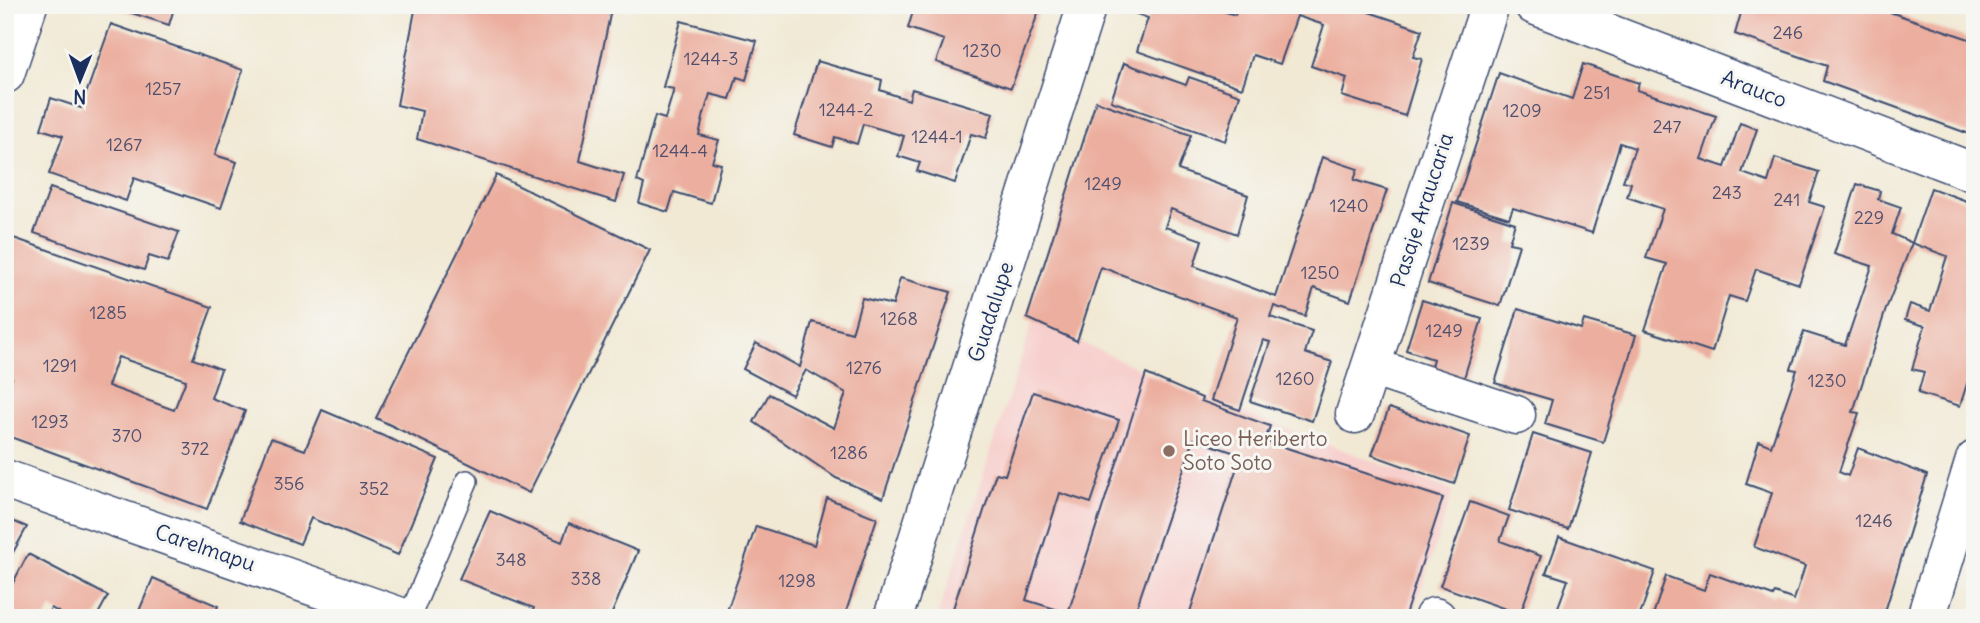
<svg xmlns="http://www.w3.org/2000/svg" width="1980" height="623" font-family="Delius,sans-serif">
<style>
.built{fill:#f7d0ce}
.building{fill:#ecaf9f;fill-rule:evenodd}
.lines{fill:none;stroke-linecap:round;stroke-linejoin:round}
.service-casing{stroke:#3b4b70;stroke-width:24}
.minor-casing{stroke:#3b4b70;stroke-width:41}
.secondary-casing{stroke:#3b4b70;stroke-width:41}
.service{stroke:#fff;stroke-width:21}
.minor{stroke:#fff;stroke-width:38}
.secondary{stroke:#fff;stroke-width:38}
.education-dot{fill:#8d6e63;stroke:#f6f6f2;stroke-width:2.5}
.labels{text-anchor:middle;stroke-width:6;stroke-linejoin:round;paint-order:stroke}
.number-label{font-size:18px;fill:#4f4f6e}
.street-label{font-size:21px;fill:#1b2f5e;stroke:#f6f6f2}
.education-label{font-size:21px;fill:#785e54;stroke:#f6f6f2;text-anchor:start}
</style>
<rect width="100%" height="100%" fill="#f6f6f2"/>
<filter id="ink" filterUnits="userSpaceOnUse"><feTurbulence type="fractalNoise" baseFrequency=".0143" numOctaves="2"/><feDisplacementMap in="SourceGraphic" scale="14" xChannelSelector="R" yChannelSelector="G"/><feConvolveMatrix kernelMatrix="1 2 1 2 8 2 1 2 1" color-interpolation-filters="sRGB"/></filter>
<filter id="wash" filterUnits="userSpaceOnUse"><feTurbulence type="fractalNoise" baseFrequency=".00686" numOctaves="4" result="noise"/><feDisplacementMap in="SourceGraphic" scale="28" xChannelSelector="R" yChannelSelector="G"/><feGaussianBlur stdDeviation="1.57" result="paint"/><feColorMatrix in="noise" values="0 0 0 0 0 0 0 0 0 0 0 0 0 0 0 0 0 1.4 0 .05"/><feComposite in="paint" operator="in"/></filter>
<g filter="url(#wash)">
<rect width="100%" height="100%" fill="#f1e9d4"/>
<polygon class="built" points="1033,321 1200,396 1453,491 1412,618 937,618"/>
<g id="blocks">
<g class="building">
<polygon points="107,5 175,5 169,25"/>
<polygon points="416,5 612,5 580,161 624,175 616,202 417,139 422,111 397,105"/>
<polygon points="915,5 1041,5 1011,88 936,62 944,40 908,28"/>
<polygon points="1127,5 1205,5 1235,15 1238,5 1371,5 1369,12 1422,30 1413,57 1422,59 1405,116 1342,96 1347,78 1311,66 1324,25 1297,16 1280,64 1253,55 1242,88 1137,51 1148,18 1126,10"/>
<polygon points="1717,5 1889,5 1887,11 1975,41 1975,136 1823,81 1827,66 1735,34 1741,13"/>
<polygon points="1951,5 1975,5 1975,13 1951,6"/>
<polygon points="681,21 757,41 746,80 737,77 730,99 710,94 704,114 699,135 719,140 712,162 721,164 711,203 674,192 668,212 639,203 644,184 637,181 655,116 665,119 674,89 663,87"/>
<polygon points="111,24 243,70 215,155 237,162 221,208 134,178 126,201 49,174 63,136 41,129 51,98 81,108"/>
<polygon points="817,61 882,80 880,90 894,95 909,100 912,89 993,113 986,138 971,134 955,183 917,171 920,163 898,156 904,136 863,124 857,144 835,137 832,147 794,135"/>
<polygon points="1124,63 1186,85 1189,77 1240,95 1225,141 1111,101"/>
<polygon points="1583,64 1639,83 1637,90 1716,116 1701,159 1725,167 1740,123 1757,129 1742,173 1768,182 1775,158 1819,172 1809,202 1825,207 1799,284 1756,269 1745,301 1729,296 1712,352 1645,330 1667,264 1646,258 1663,209 1627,197 1631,183 1623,181 1635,148 1620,143 1592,233 1513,208 1509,218 1457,202 1499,73 1572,99"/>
<polygon points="1096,101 1191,135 1178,170 1248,195 1237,234 1171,209 1165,227 1202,240 1194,266 1276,297 1322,157 1358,169 1354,180 1387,190 1350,301 1314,288 1305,316 1274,306 1270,317 1312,331 1305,353 1332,362 1312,421 1250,401 1270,342 1263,340 1240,410 1211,400 1237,317 1101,267 1077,341 1027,318"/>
<polygon points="496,175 650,250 529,493 376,418"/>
<polygon points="1857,184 1880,191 1878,199 1901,207 1892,234 1912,243 1931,188 1975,204 1975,358 1960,406 1918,393 1924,372 1912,369 1925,326 1905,320 1910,304 1930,311 1947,256 1912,243 1886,309 1853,412 1859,413 1839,472 1848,476 1858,448 1927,475 1883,618 1652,618 1666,576 1704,590 1710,573 1773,596 1775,593 1794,600 1805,566 1754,547 1772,493 1746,484 1759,441 1771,446 1797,370 1791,369 1804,332 1845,345 1872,266 1834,254"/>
<polygon points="50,188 179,232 168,262 149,256 144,270 34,233"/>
<polygon points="1453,203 1515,223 1509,243 1519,245 1500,306 1428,283"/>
<path d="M5 235 212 307 193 359 221 369 211 398 245 411 207 509 5 435V396L12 378 5 376ZM118 357 186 380 174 410 108 386Z"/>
<polygon points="900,278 951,292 883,498 836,478 754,422 769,394 834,428 846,393 806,370 792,395 743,369 756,343 800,367 812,322 852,333 862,298 893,305"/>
<polygon points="1422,300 1482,319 1463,381 1430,370 1433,359 1406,350"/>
<polygon points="1518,309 1581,329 1584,320 1636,335 1603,442 1545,424 1552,400 1495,383"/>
<polygon points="1146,374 1202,398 1201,401 1270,426 1265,441 1443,498 1404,618 1188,618 1241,455 1194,439 1133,618 950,618 996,473 1005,475 1033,392 1119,420 1091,503 1060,493 1026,600 1068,613"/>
<polygon points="1389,408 1470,436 1454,484 1372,455"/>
<polygon points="322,410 438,459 398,555 311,518 300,544 240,521 271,438 305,450"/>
<polygon points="1533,434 1592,453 1568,529 1509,510"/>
<polygon points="827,498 877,518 844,618 725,617 756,526 814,545"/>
<polygon points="1470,502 1509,516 1500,541 1541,556 1520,614 1440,586"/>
<polygon points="490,511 562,542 569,523 638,551 610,618 536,618 531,616 534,608 459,579"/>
<polygon points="5,518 27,527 5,567"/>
<polygon points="1559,537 1655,571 1639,618 1554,618 1568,580 1546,573"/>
<polygon points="28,554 108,596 96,618 69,618 51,608 46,618 22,618 5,609 5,598"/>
<polygon points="153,578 218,606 213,618 136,618"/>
</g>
</g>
</g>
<g filter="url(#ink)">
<use href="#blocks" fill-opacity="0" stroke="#3b4b70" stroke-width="2"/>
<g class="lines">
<g class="service-casing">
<polyline id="service" points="409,618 467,481"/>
</g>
<g class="minor-casing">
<g id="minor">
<polyline points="1534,5 1975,173"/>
<polyline points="5,74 28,5"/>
<polyline points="1371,367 1516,415"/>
<polyline points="1355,414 1490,5"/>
<polyline points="5,479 404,618"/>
<polyline points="1434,617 1437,618"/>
<polyline points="893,618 1087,5"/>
</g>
</g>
<g class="secondary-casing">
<polyline id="secondary" points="1926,618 1975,460"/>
</g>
<use href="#service" class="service"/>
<use href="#minor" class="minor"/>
<use href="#secondary" class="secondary"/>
</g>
</g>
<circle class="education-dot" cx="1169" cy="451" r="7"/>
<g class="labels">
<g class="number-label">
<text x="1788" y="39">246</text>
<text x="982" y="57">1230</text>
<text x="711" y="65">1244-3</text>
<text x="163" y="95">1257</text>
<text x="1597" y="99">251</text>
<text x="846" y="116">1244-2</text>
<text x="1522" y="117">1209</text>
<text x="1667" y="133">247</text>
<text x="937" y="143">1244-1</text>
<text x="124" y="151">1267</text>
<text x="680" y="157">1244-4</text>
<text x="1103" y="190">1249</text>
<text x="1727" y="199">243</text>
<text x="1787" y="206">241</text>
<text x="1349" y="212">1240</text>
<text x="1869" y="224">229</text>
<text x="1471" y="250">1239</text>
<text x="1320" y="279">1250</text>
<text x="108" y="319">1285</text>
<text x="899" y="325">1268</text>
<text x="1444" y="337">1249</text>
<text x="60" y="372">1291</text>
<text x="864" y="374">1276</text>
<text x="1295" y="385">1260</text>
<text x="1827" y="387">1230</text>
<text x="50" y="428">1293</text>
<text x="127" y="442">370</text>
<text x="195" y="455">372</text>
<text x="849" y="459">1286</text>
<text x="289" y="490">356</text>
<text x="374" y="495">352</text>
<text x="1874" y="527">1246</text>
<text x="511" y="566">348</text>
<text x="586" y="585">338</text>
<text x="797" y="587">1298</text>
</g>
<g class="street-label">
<text transform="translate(1754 89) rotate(21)" y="7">Arauco</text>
<text transform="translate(1422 210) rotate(-72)" y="7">Pasaje Araucaria</text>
<text transform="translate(991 312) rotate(-72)" y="7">Guadalupe</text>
<text transform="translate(205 548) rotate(19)" y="7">Carelmapu</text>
</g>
<g class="education-label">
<text x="1183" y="446">Liceo Heriberto<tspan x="1183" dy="24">Soto Soto</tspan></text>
</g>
</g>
<rect width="1980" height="623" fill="none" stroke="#f6f6f2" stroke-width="28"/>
<g transform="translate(80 80) rotate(181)" stroke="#f6f6f2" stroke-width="5" paint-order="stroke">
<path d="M0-5L12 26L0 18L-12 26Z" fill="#1b2f5e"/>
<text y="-10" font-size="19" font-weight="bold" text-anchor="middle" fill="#1b2f5e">N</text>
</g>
</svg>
